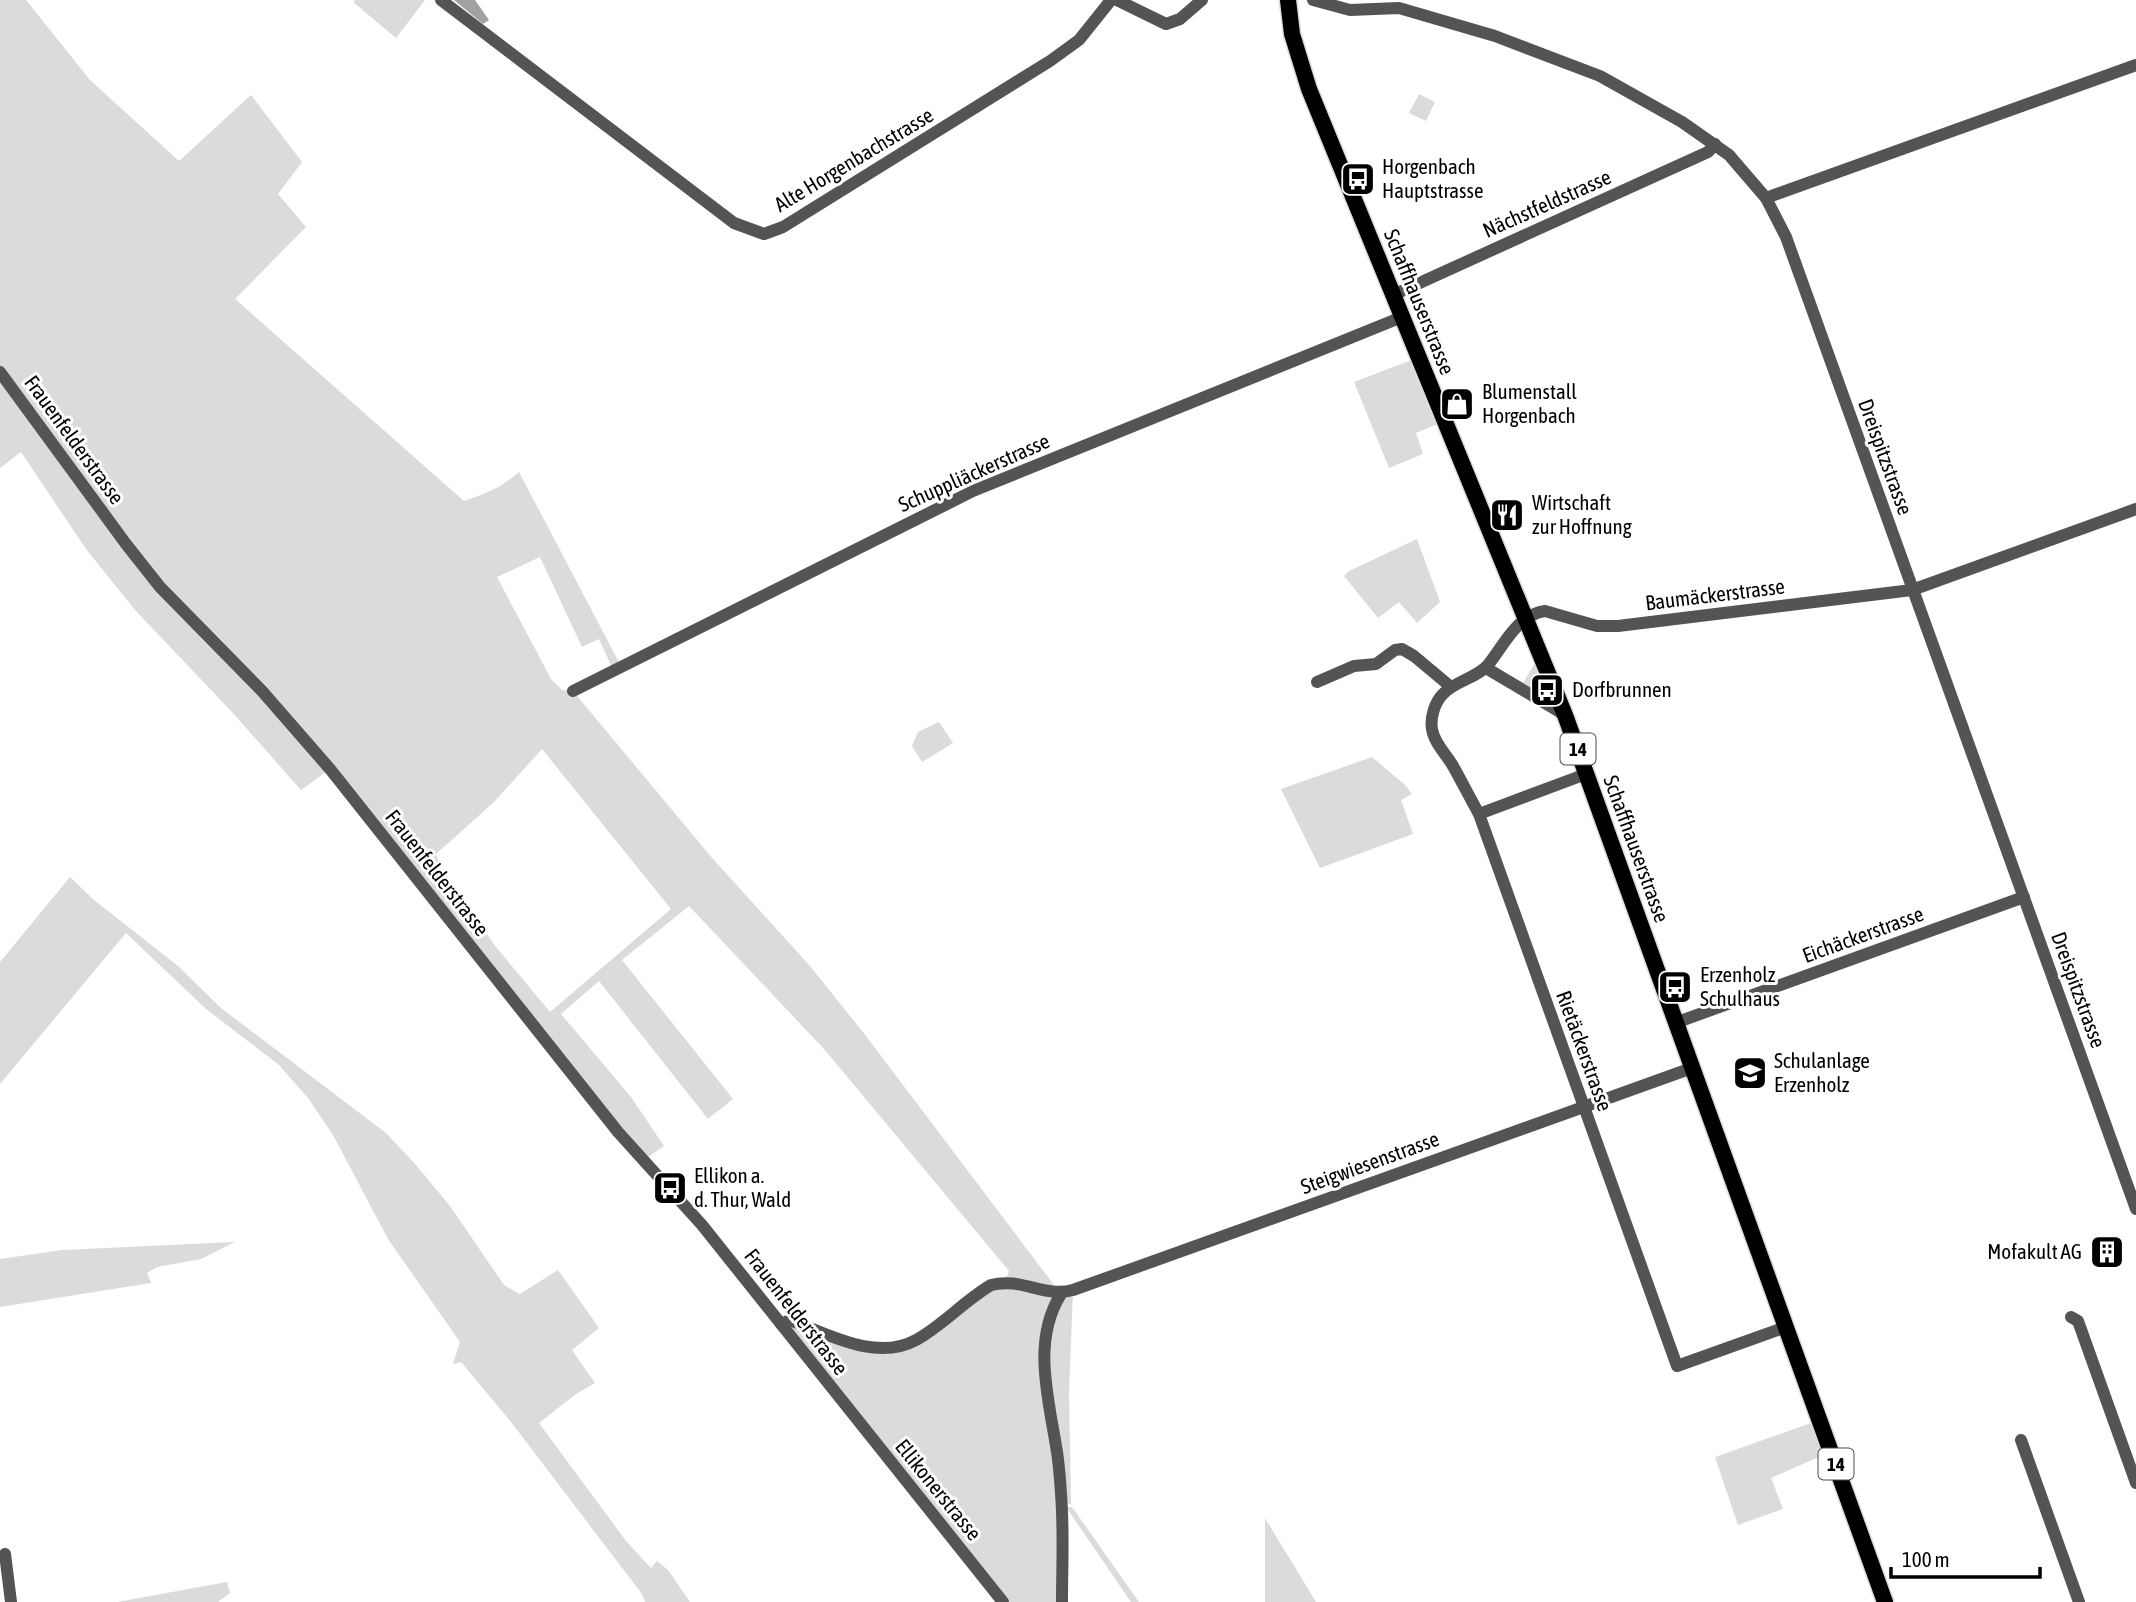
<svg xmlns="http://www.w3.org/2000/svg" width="2136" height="1602" font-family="'Asap Condensed',sans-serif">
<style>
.green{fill:#dbdbdb;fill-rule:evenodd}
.water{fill:#a2a2a2}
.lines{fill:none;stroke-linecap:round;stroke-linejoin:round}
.major-casing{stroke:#dbdbdb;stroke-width:19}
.minor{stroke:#545454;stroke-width:12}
.major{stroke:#000;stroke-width:16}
.labels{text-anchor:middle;stroke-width:6;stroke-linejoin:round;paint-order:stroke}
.shield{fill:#fff;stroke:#4c4c4c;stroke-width:2}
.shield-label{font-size:19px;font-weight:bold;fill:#000}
.street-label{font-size:21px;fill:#000;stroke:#fff}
.poi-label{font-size:21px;fill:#000;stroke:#fff;text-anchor:start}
</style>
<rect width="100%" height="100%" fill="#fff"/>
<g class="green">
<path d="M0 0H26L90 80 179 161 251 95 302 162 278 194 306 227 235 299 464 501C486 494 502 487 519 472L622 668 614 672 599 639 582 647 540 557 497 577 551 679 562 690 573 691 713 859 810 966 866 1036 1060 1293 1073 1290 1069 1393 1071 1505 1062 1499V1602H1003L781 1324 844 1340 895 1348 1005 1282 1009 1271 824 1049 689 906 622 960 733 1099 708 1119 599 981 561 1014 631 1097 664 1146 642 1161 330 769 301 790 232 712 135 610 86 549 21 452 0 468ZM542 749 671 909 550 1012 496 947 443 873 436 854 494 802Z"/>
<polygon points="355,0 425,0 396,38 353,2"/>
<polygon points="1419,94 1435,102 1426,121 1409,113"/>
<polygon points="1414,359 1440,423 1416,433 1423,454 1389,468 1354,382"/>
<polygon points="1417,539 1440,602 1417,623 1399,602 1378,618 1344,576 1349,571"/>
<polygon points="1535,663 1547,695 1545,697 1522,685"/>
<polygon points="939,722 953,743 922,762 912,746 918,732"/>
<polygon points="1372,757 1405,785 1412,794 1401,800 1413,834 1320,868 1281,789"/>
<polygon points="70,877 94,900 178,966 221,1008 386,1133 416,1165 450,1206 504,1285 520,1294 558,1270 599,1328 572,1350 595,1383 576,1394 539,1423 626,1541 651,1568 657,1561 668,1570 690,1602 645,1602 642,1594 511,1422 461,1362 453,1364 460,1342 388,1239 333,1135 308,1098 279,1065 206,1009 126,933 0,1084 0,962"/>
<polygon points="235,1242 201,1259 157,1267 147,1273 151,1283 0,1307 0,1259 62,1250"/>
<polygon points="1811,1423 1823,1455 1771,1478 1783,1509 1738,1525 1715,1457"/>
<polygon points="1066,1507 1072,1507 1139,1602 1131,1602"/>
<polygon points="1265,1518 1316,1602 1265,1602"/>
<polygon points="227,1582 230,1593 218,1602 117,1602"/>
</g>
<polygon class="water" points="454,0 475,0 489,20 483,24"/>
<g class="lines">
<g class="major-casing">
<polyline id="major" points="1288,0 1292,34 1309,89 1565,715 1885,1602"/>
</g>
<g class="minor">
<polyline points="441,0 734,223 764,234 783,227 1050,61 1079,40 1111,0"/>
<polyline points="1117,0 1166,24 1180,19 1202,0"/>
<polyline points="1313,0 1350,10 1399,8 1495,36 1600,76 1682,122 1729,155 1766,198 1786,237 2136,1209"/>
<polyline points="1766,198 2136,65"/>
<polyline points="1393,295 1708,152 1715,144"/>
<polyline points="0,372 126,544 160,587 262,691 330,769 618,1132 702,1225 1003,1602"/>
<polyline points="1486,668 1565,715"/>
<polyline points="1317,682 1354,666 1376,664 1395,650 1402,649 1414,656 1451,687"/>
<polyline points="573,691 973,491 1402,317"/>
<polyline points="1479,814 1586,774"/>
<polyline points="1675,1023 2024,897"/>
<path d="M1061 1294C1032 1340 1048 1396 1056 1446 1059 1462 1060 1478 1061 1494 1064 1530 1062 1566 1062 1602"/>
<polyline points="2071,1317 2078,1321 2136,1483"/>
<path d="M781 1324 790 1320C828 1334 876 1362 916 1340 943 1325 964 1301 991 1285 1021 1277 1045 1298 1073 1290L1692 1068"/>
<path d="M1786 1327 1677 1366 1479 814C1470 798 1462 782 1453 766 1446 754 1434 743 1432 729 1430 717 1435 702 1443 694 1455 681 1477 678 1488 665 1504 645 1517 615 1545 611L1597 626H1618L1912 590 2136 509"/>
<polyline points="2021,1440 2079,1602"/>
<polyline points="5,1554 11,1602"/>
</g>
<use href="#major" class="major"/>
</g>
<defs>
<g id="bus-square" transform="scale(1.75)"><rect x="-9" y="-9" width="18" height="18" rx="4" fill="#000" stroke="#fff"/><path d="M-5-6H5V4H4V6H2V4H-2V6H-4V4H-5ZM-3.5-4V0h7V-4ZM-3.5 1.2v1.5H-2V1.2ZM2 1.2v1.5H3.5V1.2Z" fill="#fff"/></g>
<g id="shop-square" transform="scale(1.75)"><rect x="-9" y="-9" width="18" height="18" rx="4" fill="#000" stroke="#fff"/><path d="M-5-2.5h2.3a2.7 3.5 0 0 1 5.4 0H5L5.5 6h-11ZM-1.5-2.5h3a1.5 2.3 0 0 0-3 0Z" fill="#fff"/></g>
<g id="restaurant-square" transform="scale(1.75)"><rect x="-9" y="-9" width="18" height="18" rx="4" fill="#000" stroke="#fff"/><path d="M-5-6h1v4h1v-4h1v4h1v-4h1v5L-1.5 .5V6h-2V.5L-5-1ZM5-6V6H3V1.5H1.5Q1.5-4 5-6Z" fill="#fff"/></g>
<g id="school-square" transform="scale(1.75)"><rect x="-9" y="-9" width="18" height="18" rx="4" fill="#000" stroke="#fff"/><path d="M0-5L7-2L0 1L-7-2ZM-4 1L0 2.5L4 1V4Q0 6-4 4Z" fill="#fff"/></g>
<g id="building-square" transform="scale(1.75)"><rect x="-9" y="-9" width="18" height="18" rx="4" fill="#000" stroke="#fff"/><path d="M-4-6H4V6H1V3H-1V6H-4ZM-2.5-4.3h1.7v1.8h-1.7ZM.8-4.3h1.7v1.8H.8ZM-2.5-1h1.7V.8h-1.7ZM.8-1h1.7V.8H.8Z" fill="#fff"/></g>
</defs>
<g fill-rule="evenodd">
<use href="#bus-square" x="1358" y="179"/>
<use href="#shop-square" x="1457" y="404"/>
<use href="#restaurant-square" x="1507" y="515"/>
<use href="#bus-square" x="1547" y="690"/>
<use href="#bus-square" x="1675" y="987"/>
<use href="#school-square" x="1750" y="1073"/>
<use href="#bus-square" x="670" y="1188"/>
<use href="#building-square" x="2107" y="1252"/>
</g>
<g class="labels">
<g class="shield">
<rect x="1560.5" y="733.5" width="35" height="31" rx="5"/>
<rect x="1818.5" y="1448.5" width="35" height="31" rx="5"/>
</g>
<g class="shield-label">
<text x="1578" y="756">14</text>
<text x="1836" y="1471">14</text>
</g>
<g class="street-label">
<text transform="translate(854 160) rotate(-31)" y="7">Alte Horgenbachstrasse</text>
<text transform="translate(1547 204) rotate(-24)" y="7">Nächstfeldstrasse</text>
<text transform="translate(1419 302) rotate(68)" y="7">Schaffhauserstrasse</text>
<text transform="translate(74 440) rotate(54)" y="7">Frauenfelderstrasse</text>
<text transform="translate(1885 457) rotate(70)" y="7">Dreispitzstrasse</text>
<text transform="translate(974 473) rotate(-24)" y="7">Schuppliäckerstrasse</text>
<text transform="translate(1715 595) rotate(-7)" y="7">Baumäckerstrasse</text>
<text transform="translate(1636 849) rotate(70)" y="7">Schaffhauserstrasse</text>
<text transform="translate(437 873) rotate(52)" y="7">Frauenfelderstrasse</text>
<text transform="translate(1863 935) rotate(-20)" y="7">Eichäckerstrasse</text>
<text transform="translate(2078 990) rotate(70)" y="7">Dreispitzstrasse</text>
<text transform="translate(1584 1051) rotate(70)" y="7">Rietäckerstrasse</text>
<text transform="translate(1370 1163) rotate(-20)" y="7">Steigwiesenstrasse</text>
<text transform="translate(796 1312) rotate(52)" y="7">Frauenfelderstrasse</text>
<text transform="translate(938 1490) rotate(51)" y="7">Ellikonerstrasse</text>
</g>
<g class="poi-label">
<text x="1382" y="174">Horgenbach<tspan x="1382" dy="24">Hauptstrasse</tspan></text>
<text x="1482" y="399">Blumenstall<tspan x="1482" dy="24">Horgenbach</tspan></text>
<text x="1532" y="510">Wirtschaft<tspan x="1532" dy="24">zur Hoffnung</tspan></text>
<text x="1572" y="697">Dorfbrunnen</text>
<text x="1700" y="982">Erzenholz<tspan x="1700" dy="24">Schulhaus</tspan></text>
<text x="1774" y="1068">Schulanlage<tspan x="1774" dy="24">Erzenholz</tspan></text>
<text x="694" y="1183">Ellikon a.<tspan x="694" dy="24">d. Thur, Wald</tspan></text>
<text x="2082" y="1259" text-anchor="end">Mofakult AG</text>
</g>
</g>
<path d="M1891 1567v10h149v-10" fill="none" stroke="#000000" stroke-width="3.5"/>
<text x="1902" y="1567" font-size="21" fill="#000000" stroke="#ffffff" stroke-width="5" paint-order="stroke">100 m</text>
</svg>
